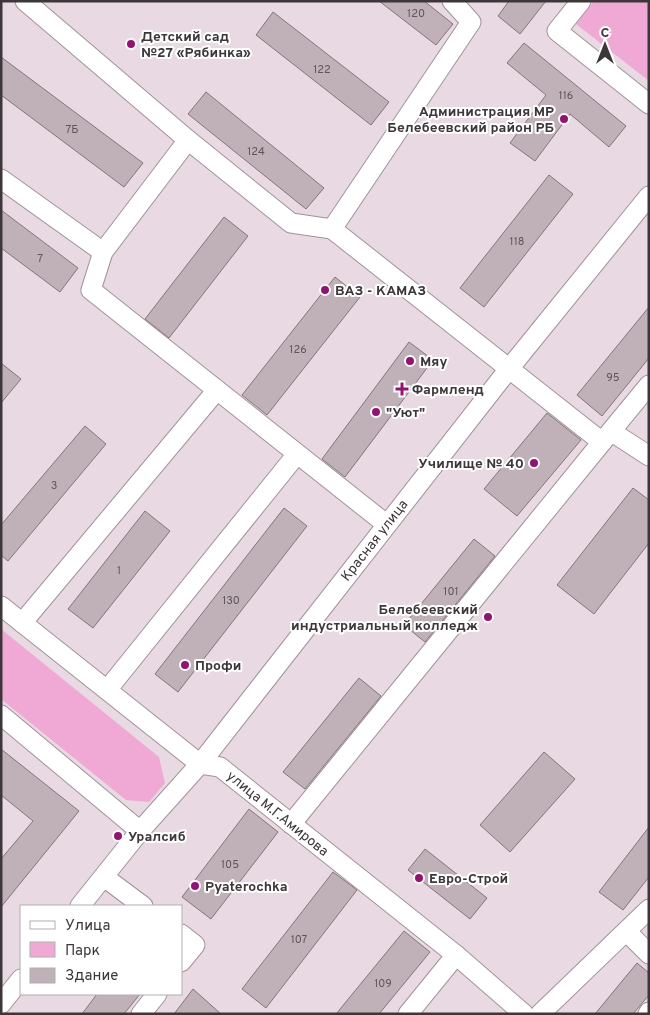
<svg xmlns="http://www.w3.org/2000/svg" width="650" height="1015" font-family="Overpass,sans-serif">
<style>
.green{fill:#f0a9d4}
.building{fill:#c0b1b9;stroke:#84757d}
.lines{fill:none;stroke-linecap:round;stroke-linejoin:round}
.minor-casing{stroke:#a1929a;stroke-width:21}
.minor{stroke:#fff;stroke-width:19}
.poi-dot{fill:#921470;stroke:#fff;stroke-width:2}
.labels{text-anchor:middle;stroke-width:4;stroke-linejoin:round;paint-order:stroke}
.number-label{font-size:11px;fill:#5e565a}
.poi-label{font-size:14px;font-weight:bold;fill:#3d373a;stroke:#fff;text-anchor:start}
.street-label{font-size:14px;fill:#3d373a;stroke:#fff}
</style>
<rect width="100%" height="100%" fill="#e9d9e2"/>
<g class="green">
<polygon points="594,1 649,1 649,81 576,24"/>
<polygon points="1,629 159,757 165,783 149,802 126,800 1,699"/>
</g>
<g class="building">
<polygon points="379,1 424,1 453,24 436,45"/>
<polygon points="509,1 546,1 520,34 498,16"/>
<polygon points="273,12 389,102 371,125 256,35"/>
<polygon points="524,43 626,126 609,147 570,114 535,161 510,143 546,95 507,63"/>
<polygon points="1,57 143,163 124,187 1,95"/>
<polygon points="206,92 324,188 306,209 188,114"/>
<polygon points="549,175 573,194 484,307 460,288"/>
<polygon points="1,210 78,268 60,292 1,248"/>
<polygon points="224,217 248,236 169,338 145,319"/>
<polygon points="335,277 360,297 267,415 242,395"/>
<polygon points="649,307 649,358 602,416 577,395"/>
<polygon points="409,342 433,360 345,477 322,459"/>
<polygon points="1,363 21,379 1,403"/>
<polygon points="547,413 581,440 517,516 484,489"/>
<polygon points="85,426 106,444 8,561 1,555 1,525"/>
<polygon points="633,488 649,500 649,543 594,614 557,585"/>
<polygon points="284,508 307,526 178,692 155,674"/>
<polygon points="145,511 170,531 93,628 68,609"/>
<polygon points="474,539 495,556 425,642 404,625"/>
<polygon points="359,678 381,696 305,789 283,772"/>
<polygon points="1,749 79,811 1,907 1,859 33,821 1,795"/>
<polygon points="544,752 575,779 510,852 480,825"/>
<polygon points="249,809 278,832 211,919 182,897"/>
<polygon points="649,827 649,877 623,910 599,892"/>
<polygon points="425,849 487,898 470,919 408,870"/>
<polygon points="333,872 357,890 266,1008 242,989"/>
<polygon points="404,931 430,952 379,1014 336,1014"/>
<polygon points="637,963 649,973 649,995 633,1014 595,1014"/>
<polygon points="193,989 221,1014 174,1014"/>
<polygon points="97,994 140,994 124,1014 82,1014"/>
</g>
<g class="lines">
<g class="minor-casing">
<g id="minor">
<polyline points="25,1 188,140 291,223 332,229"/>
<polyline points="452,1 471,22 332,229 602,442 649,385"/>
<polyline points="581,1 557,31 649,104"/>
<polyline points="188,140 103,252 91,290 386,524"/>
<polyline points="1,179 103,252"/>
<polyline points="612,432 649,456"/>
<polyline points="1,606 200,764 220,767 456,955 524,1014"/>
<polyline points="22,623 217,390"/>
<polyline points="107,690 297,454"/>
<polyline points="1,715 140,831"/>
<polyline points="291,824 602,442"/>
<polyline points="104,877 143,906"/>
<polyline points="80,906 140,831 200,764 508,370 649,196"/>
<polyline points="627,932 649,954"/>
<polyline points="181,934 195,945 181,962"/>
<polyline points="1,1004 21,979"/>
<polyline points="141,1014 157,994"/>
<polyline points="408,1014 456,955"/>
<polyline points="540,1014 649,909"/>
<polyline points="648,1014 649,1012"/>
</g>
</g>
<use href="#minor" class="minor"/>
</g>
<g class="poi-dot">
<circle cx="131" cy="44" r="5"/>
<circle cx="564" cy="119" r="5"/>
<circle cx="325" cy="290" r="5"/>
<circle cx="410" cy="361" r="5"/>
<path d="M399.5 381.5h5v5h5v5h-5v5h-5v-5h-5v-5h5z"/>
<circle cx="376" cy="412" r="5"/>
<circle cx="534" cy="463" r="5"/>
<circle cx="488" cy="617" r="5"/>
<circle cx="185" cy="665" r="5"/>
<circle cx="118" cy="836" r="5"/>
<circle cx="419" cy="878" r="5"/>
<circle cx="195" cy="886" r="5"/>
</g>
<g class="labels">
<g class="number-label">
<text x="416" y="17">120</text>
<text x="322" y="73">122</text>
<text x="566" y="99">116</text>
<text x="72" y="133">7Б</text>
<text x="256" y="155">124</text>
<text x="517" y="245">118</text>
<text x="40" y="262">7</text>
<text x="298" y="353">126</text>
<text x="613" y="381">95</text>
<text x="54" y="489">3</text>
<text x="119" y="574">1</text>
<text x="451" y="595">101</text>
<text x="231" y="604">130</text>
<text x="230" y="868">105</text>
<text x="299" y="943">107</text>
<text x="383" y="987">109</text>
</g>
<g class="poi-label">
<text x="141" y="41">Детский сад<tspan x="141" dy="16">№27 «Рябинка»</tspan></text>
<text x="554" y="116" text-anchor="end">Администрация МР<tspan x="554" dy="16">Белебеевский район РБ</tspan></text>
<text x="335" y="295">ВАЗ - КАМАЗ</text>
<text x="420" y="366">Мяу</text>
<text x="412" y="394">Фармленд</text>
<text x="386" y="417">"Уют"</text>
<text x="524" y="468" text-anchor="end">Училище № 40</text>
<text x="478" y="614" text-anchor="end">Белебеевский<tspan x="478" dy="16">индустриальный колледж</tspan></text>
<text x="195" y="670">Профи</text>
<text x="128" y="841">Уралсиб</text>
<text x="429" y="883">Евро-Строй</text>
<text x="205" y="891">Pyaterochka</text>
</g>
<g class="street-label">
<text transform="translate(374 540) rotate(-52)" y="5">Красная улица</text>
<text transform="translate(278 813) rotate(39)" y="5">улица М.Г.Амирова</text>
</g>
</g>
<rect width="650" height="1015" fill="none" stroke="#3d373a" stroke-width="5"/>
<rect x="20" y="905" width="162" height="90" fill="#ffffff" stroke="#b1afb0"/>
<rect x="30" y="921" width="25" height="8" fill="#ffffff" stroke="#b1afb0"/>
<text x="65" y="930" font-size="15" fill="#3d373a">Улица</text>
<rect x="30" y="942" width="25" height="15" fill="#f0a9d4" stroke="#b1afb0"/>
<text x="65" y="955" font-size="15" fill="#3d373a">Парк</text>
<rect x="30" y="968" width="25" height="15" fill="#c0b1b9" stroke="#b1afb0"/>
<text x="65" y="980" font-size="15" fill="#3d373a">Здание</text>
<g transform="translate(605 45)" stroke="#ffffff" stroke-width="4" paint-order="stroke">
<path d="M0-4L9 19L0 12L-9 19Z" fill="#3d373a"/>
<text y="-8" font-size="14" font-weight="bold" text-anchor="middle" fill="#3d373a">С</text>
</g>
</svg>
